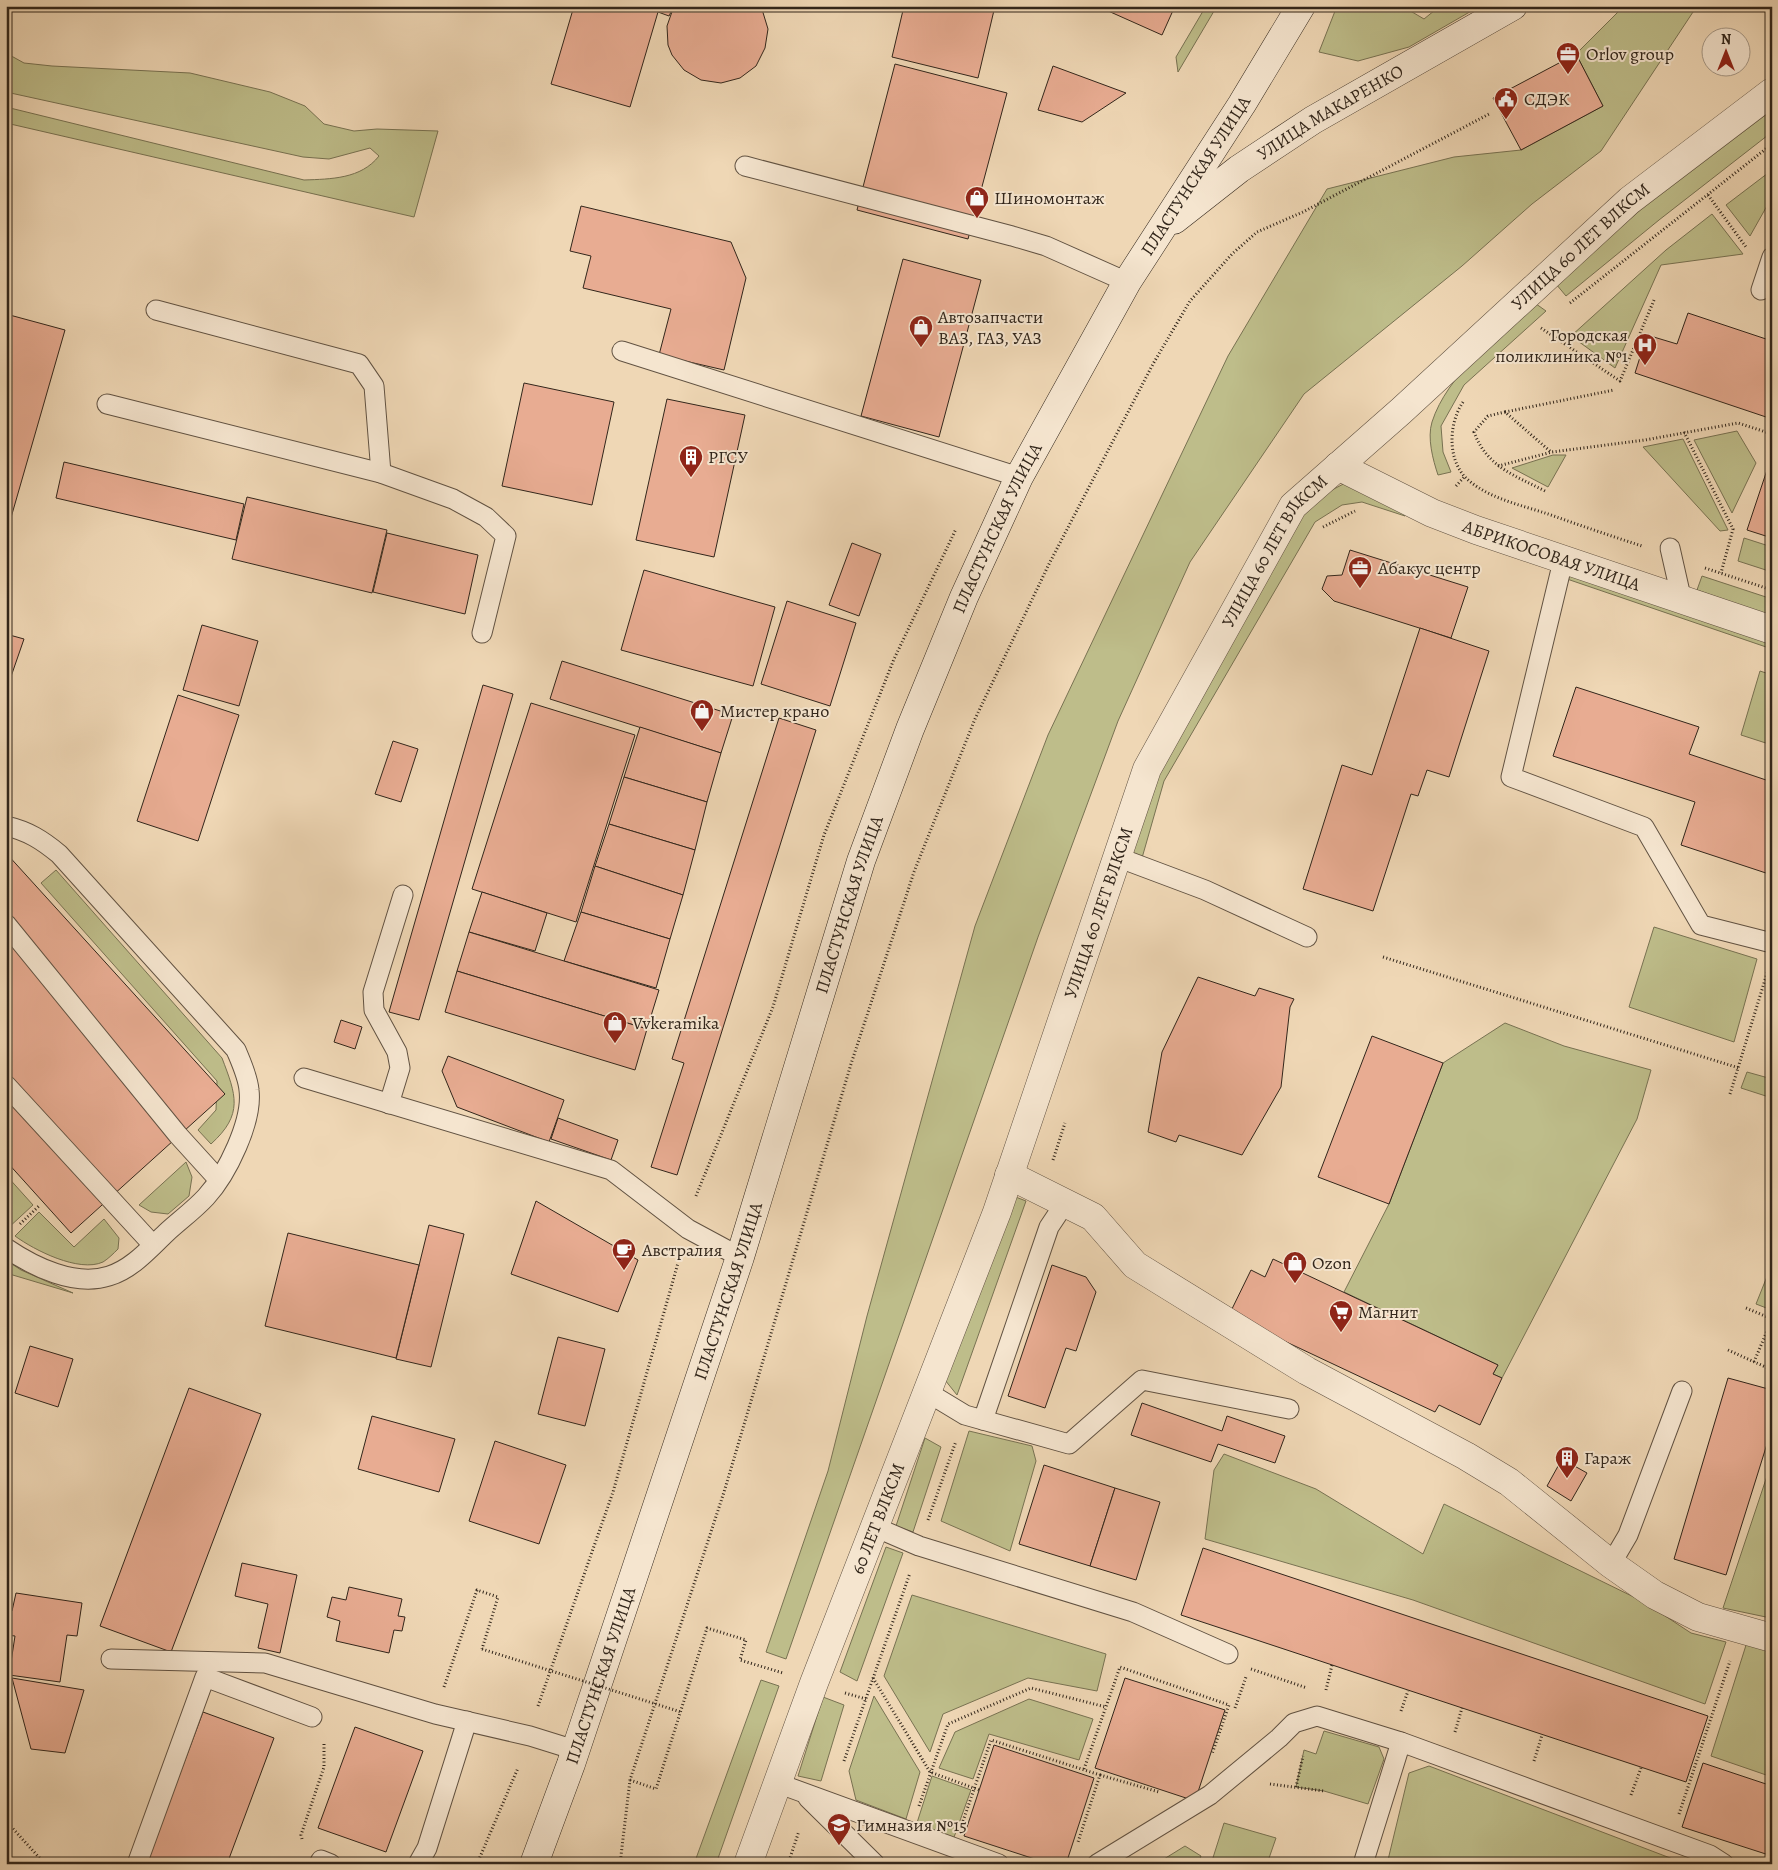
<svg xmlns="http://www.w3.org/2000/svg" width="1778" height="1870" font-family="Alegreya,serif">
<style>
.green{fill:#bebd8a;stroke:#787252}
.building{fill:#e8ac92;stroke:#32261b}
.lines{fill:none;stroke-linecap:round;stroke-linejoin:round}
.lane-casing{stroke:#615242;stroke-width:21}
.street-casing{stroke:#615242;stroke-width:29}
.secondary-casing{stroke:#32261b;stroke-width:29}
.path{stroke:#32261b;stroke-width:3;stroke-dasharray:1 2.5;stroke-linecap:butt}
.lane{stroke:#f5e5cf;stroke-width:19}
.street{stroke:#f5e5cf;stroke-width:28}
.secondary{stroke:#f5e5cf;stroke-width:28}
.path-bridge{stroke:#32261b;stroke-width:3;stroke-dasharray:1 2.5;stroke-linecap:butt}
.labels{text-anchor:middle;stroke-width:4;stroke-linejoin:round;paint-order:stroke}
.poi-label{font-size:18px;fill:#32261b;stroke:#f5e5cf;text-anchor:start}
.street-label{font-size:18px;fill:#32261b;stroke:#f5e5cf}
</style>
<rect width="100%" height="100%" fill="#efd7b5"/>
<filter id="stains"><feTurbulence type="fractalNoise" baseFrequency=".004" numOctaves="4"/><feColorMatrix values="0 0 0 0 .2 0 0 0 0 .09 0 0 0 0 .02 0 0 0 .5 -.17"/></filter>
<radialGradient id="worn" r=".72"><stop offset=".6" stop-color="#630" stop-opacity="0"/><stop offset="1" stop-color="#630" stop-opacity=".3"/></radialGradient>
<g class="green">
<polygon points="1206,6 1217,6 1178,72 1176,57"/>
<polygon points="1337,6 1402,6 1424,19 1440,6 1480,6 1409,47 1358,61 1319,52"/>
<polygon points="1624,6 1702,6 1693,12 1601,151 1532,204 1462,266 1304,394 1190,562 1118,721 1038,937 786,1659 766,1652 828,1471 867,1316 975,926 1048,735 1228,356 1327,189 1454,157 1521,150 1603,106 1576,54"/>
<path d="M6 53 24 63 52 66 190 73 270 92 305 106 324 124 354 131 377 129 438 131 414 217 6 123V107L304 180C331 179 361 179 379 156L370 148 329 159 303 157 6 92Z"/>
<polygon points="1772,110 1772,132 1659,220 1566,296 1556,284 1638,212"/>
<polygon points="1772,170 1772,197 1750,236 1726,205"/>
<polygon points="1712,214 1743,254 1661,265 1615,368 1571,336 1666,250"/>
<path d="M1532 301 1546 311 1464 385 1441 426 1443 452 1451 472 1438 475C1433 460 1427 438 1432 422 1447 375 1498 336 1532 301Z"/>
<polygon points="1737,431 1756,463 1732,513 1694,440"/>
<polygon points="1683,439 1728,530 1720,531 1643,447"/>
<polygon points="1553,455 1566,455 1548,487 1512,468"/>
<polygon points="1351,480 1408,506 1405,516 1362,502 1342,505 1315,522 1164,781 1142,858 1129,850 1156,770 1311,501"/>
<polygon points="1744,538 1772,547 1772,572 1738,561"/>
<polygon points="1570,567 1772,636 1772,649 1567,579"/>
<polygon points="1702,576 1772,599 1772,617 1697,590"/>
<polygon points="1760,671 1772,675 1772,745 1741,735"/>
<path d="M56 870 222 1058C236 1095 244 1114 211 1144L198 1130 216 1110 217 1081 41 883Z"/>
<polygon points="1654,927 1757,959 1734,1042 1629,1007"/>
<polygon points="1505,1023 1564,1046 1651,1070 1637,1119 1502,1378 1493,1374 1498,1365 1344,1292 1389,1204 1443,1063"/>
<polygon points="1747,1072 1772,1079 1772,1098 1741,1088"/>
<polygon points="186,1162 192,1177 189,1196 168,1214 151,1212 139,1205"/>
<polygon points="6,1175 33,1205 7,1229 6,1228"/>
<polygon points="1013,1196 1026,1201 957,1395 945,1380"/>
<path d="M39 1212 74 1247 104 1219 119 1238 118 1249C114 1253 108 1259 103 1262 79 1273 34 1250 15 1236Z"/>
<polygon points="6,1260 21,1270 73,1293 6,1273"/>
<polygon points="1772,1264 1772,1301 1769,1309 1756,1304"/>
<polygon points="969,1431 1032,1446 1036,1461 1010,1551 941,1521"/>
<polygon points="925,1438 941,1447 913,1532 896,1526"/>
<polygon points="1224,1454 1316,1489 1423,1554 1444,1504 1644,1602 1691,1633 1726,1642 1705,1704 1413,1600 1205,1539 1214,1470"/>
<polygon points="1772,1461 1772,1600 1766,1617 1723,1608"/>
<polygon points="886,1547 903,1553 857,1681 840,1672"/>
<polygon points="912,1595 1106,1654 1097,1691 1028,1678 943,1714 930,1752 884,1676"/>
<polygon points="1747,1642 1772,1648 1772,1777 1711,1756"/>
<polygon points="761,1680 779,1686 716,1864 694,1864"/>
<polygon points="874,1696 920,1772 906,1819 856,1800 849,1771"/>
<polygon points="823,1697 844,1705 821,1781 798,1776"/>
<polygon points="1029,1699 1093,1719 1079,1760 989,1734 973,1779 939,1768 955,1732"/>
<polygon points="1324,1731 1379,1747 1384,1759 1368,1804 1324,1791 1296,1787 1304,1750 1316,1754"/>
<polygon points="1429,1766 1686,1864 1387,1864 1409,1773"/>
<polygon points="932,1776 971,1790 953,1840 1021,1864 1009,1864 915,1829"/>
<polygon points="1224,1823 1276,1838 1267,1864 1211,1864"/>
<polygon points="1185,1846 1201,1856 1198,1864 1156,1864"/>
</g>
<g class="building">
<polygon points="574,6 674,6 669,16 658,12 630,107 551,84"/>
<polygon points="761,6 768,29 765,48 756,66 740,78 721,83 701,80 684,70 672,55 668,45 667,26 674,6"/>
<polygon points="904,6 995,6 978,78 892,57"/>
<polygon points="1097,6 1175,6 1162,35"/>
<polygon points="1576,54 1603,106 1521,150 1493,98"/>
<polygon points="895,64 1007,93 968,239 857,210"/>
<polygon points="1053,66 1126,93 1082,122 1038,110"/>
<polygon points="581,206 731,242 746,278 724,370 659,355 671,309 583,288 591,256 570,251"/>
<polygon points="903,259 981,280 939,437 861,416"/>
<polygon points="1688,313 1772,341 1772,419 1635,373 1647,335 1677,344"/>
<polygon points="6,314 65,330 6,535"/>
<polygon points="524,383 614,402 592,505 502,486"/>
<polygon points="667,399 745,415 714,557 636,540"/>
<polygon points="1771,458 1772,459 1772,538 1747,530"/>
<polygon points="64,462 244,504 236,540 56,498"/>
<polygon points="247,497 387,530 372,593 232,559"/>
<polygon points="387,533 478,555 465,614 373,592"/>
<polygon points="852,543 881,554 859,616 829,605"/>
<polygon points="1350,550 1468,587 1451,638 1334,601 1322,589 1327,576 1342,575"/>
<polygon points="644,570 775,607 753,686 621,650"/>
<polygon points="787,601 856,623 830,706 761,684"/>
<polygon points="202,625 258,641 239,706 183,690"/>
<polygon points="1420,628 1489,651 1449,777 1427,770 1418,796 1411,794 1373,911 1303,889 1342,765 1372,775"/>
<polygon points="6,634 24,639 6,691"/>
<polygon points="562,661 733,715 721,753 550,699"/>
<polygon points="483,685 513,694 419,1020 389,1012"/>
<polygon points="1576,687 1699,727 1689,754 1772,782 1772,875 1681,845 1695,802 1553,756"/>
<polygon points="178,695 239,715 198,841 137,821"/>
<polygon points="531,703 635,735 576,922 472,889"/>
<polygon points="779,718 816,730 677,1175 651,1167 684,1063 672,1059"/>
<polygon points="640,727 721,753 707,802 624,777"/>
<polygon points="393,741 418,749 401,802 375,794"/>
<polygon points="624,777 707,802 695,850 609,824"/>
<polygon points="609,824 695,850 683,895 595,866"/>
<polygon points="6,853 225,1094 71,1233 6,1161"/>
<polygon points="595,866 683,895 670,939 581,912"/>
<polygon points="482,892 547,913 535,951 469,932"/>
<polygon points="581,912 670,939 656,988 564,961"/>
<polygon points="469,932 659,990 647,1029 457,971"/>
<polygon points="457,971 647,1029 635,1070 445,1012"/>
<polygon points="1198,977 1255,996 1259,988 1294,999 1290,1007 1281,1087 1242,1155 1179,1135 1176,1142 1148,1132 1162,1052"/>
<polygon points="341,1020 362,1027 355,1049 334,1042"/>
<polygon points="1372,1036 1443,1063 1389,1204 1318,1177"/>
<polygon points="448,1056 564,1100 549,1142 457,1107 442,1071"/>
<polygon points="558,1118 618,1140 611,1160 551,1139"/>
<polygon points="536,1201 638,1260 618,1312 511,1274"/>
<polygon points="429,1225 464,1234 431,1367 396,1359"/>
<polygon points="288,1233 419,1265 396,1358 265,1326"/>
<polygon points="1273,1259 1498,1365 1493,1374 1502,1378 1480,1425 1439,1405 1435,1412 1229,1315 1251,1270 1265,1277"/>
<polygon points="1052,1265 1086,1277 1096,1292 1076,1351 1066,1348 1045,1408 1008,1396"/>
<polygon points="558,1337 605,1349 585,1426 538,1414"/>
<polygon points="30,1346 73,1359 58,1407 15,1393"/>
<polygon points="1728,1378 1772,1390 1772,1428 1726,1575 1674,1559"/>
<polygon points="189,1388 261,1414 171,1652 100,1626"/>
<polygon points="1142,1403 1222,1431 1227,1416 1285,1436 1275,1463 1218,1444 1211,1462 1131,1435"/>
<polygon points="372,1416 455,1439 439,1492 358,1469"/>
<polygon points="495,1441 566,1465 539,1544 469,1521"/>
<polygon points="1562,1459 1587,1473 1571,1501 1547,1486"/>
<polygon points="1044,1465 1115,1488 1090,1566 1019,1544"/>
<polygon points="1115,1488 1160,1502 1136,1580 1090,1566"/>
<polygon points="1203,1548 1708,1716 1686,1782 1181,1615"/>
<polygon points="242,1563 297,1575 280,1653 258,1648 268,1604 235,1596"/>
<polygon points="349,1587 402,1599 398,1616 405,1617 402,1631 394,1630 389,1653 336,1641 340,1621 327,1617 332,1597 346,1600"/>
<polygon points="16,1593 82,1603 77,1636 67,1635 60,1682 9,1675 15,1636 6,1635 6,1610 12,1611"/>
<polygon points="12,1678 84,1690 65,1753 31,1749"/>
<polygon points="1125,1678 1225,1710 1195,1801 1095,1768"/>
<polygon points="203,1712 274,1738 227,1864 146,1864"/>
<polygon points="355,1727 423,1751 386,1852 318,1828"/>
<polygon points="994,1745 1094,1778 1066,1864 1050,1864 964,1836"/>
<polygon points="1703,1763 1772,1786 1772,1856 1682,1827"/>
</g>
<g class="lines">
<g class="lane-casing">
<g id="lane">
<polyline points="745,166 1012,236 1046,246 1127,282"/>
<polyline points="1761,290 1772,257"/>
<polyline points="156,310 359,364 374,386 381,473"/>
<polyline points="622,351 1019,477"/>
<polyline points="107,404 381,473 453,499 486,517 506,536 482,633"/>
<polyline points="1670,548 1682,601"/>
<polyline points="1563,561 1511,777 1644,827 1701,925 1772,943"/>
<path d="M6 826C28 831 42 840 59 854L236 1050C241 1062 248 1077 249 1090 253 1121 227 1174 206 1197 194 1210 179 1221 166 1233 149 1249 132 1269 109 1276 75 1287 34 1267 6 1248"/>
<polyline points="1117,857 1205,890 1307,937"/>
<polyline points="6,924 178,1135 218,1179"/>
<polyline points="304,1078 611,1170 688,1229 740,1257"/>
<polyline points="6,1085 153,1245"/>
<polyline points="389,1104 400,1068 397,1052 374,1010 373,992 403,895"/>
<polyline points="927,1392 965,1415 1069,1444 1142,1380 1289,1409"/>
<polyline points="983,1420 1049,1227 1065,1203"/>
<polyline points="875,1527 919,1546 1133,1612 1228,1654"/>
<polyline points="1611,1564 1628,1535 1682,1391"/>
<polyline points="111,1659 265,1663 435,1714 530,1736 575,1750"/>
<polyline points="777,1783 999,1864"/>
<polyline points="808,1798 875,1864"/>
<polyline points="137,1864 205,1677 312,1717"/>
<polyline points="319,1864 321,1860 331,1864"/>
<polyline points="418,1864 427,1848 467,1721"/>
<polyline points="1097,1864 1210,1795 1279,1738 1294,1723 1317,1716 1401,1742 1710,1855 1724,1864"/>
<polyline points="1363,1864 1401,1742"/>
</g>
</g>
<g class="street-casing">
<g id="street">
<path id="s1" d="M1338 466 1432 513 1476 530 1772 630"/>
<polyline points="1009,1175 1093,1217 1135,1265 1307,1371 1466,1456 1509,1482 1611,1564 1655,1595 1698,1617 1772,1638"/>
<path id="s2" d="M748 1864 814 1683 997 1212 1147 769 1293 506 1401 411 1630 200 1772 92"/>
</g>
</g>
<g class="secondary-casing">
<g id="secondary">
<path id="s3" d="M1174 220 1239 169 1313 120 1513 6"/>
<path id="s4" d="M534 1864 571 1764 740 1257 861 861 910 729 964 597 1019 477 1127 282 1242 104 1301 6"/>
</g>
</g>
<g class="path">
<polyline points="1708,195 1746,247"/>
<polyline points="1570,303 1772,144"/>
<polyline points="1541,328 1620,381 1654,300"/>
<path d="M1463 402C1449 423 1447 457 1465 477 1486 498 1521 505 1548 514 1579 525 1611 536 1642 546"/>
<polyline points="1505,412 1614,390"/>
<polyline points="1684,432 1733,529 1721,573"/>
<polyline points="1498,466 1552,452 1645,440 1738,423 1772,434"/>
<polyline points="1456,486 1465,476"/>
<path d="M1545 491C1514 475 1487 467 1474 432L1488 416 1505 412 1551 452"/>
<polyline points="1323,527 1355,511"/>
<polyline points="1705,568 1772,590"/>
<polyline points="1383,957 1739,1068"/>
<polyline points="1730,1094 1768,970"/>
<polyline points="1053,1160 1065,1123"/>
<polyline points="696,1196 773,1007 824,835 894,659 956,529"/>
<polyline points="20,1224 39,1206"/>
<polyline points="1746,1308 1772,1319"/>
<polyline points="1728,1350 1772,1370"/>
<polyline points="1754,1362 1772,1319"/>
<polyline points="928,1520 956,1441"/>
<polyline points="1251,1669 1307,1688"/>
<polyline points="873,1678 930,1772 979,1790"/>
<polyline points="444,1687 477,1590 498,1597 482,1649"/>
<polyline points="1326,1690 1332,1665"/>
<polyline points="845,1693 866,1699"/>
<polyline points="538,1706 613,1492 678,1263"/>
<polyline points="1235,1708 1246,1677"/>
<polyline points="1401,1711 1408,1691"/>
<polyline points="1455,1732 1462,1708"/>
<polyline points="844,1761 910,1573"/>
<polyline points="1534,1761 1542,1735"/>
<polyline points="1084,1769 1120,1667 1229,1705 1212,1754"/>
<polyline points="1100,1775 1159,1792"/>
<polyline points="630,1780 656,1789 707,1628 746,1640 740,1660 783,1673"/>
<polyline points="1270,1784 1324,1791"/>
<polyline points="1296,1787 1303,1756"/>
<polyline points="1631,1795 1641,1768"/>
<polyline points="919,1806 948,1724 1031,1688 1106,1707"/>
<polyline points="1679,1814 1730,1661"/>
<polyline points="6,1821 45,1864"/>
<polyline points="963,1821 991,1740 1100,1775 1078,1842"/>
<polyline points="302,1839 301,1835 324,1767 324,1744"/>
<polyline points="477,1864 518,1768"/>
<polyline points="620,1864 630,1780 724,1492 851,1064 914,872 975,719 1049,564 1153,364 1190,301 1232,254 1257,232 1303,212 1491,113"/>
<polyline points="788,1864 799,1831"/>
</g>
<use href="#lane" class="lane"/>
<use href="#street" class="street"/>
<use href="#secondary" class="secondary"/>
<polyline class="path-bridge" points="482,1649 681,1712"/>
</g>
<defs>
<g id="office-pin" transform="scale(1.25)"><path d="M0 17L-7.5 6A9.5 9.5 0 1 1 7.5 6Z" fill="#8f2418" stroke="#f5e5cf"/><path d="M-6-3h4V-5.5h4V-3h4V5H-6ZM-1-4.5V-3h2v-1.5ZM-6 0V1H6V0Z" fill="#fff"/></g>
<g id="civic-pin" transform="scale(1.25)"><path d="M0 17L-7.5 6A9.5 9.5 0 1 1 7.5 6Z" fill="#8f2418" stroke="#f5e5cf"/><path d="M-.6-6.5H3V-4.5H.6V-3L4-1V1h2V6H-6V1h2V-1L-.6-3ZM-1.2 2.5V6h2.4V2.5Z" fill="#fff"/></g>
<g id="shop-pin" transform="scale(1.25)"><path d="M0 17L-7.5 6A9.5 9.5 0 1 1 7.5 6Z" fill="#8f2418" stroke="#f5e5cf"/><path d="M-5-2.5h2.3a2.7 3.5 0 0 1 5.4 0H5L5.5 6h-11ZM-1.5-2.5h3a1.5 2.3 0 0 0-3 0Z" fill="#fff"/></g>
<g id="hospital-pin" transform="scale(1.25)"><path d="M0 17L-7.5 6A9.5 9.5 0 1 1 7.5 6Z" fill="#8f2418" stroke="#f5e5cf"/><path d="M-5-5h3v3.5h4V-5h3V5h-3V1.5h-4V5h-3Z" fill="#fff"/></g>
<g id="building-pin" transform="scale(1.25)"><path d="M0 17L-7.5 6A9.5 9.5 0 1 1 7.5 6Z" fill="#8f2418" stroke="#f5e5cf"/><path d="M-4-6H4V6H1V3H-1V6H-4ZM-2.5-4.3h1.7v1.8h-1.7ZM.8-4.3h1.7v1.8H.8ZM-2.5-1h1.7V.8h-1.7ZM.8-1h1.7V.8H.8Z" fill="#fff"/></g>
<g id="cafe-pin" transform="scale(1.25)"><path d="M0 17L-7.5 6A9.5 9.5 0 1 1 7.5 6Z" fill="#8f2418" stroke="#f5e5cf"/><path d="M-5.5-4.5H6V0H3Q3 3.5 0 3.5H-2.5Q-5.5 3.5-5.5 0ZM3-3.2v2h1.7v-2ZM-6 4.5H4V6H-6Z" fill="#fff"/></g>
<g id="supermarket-pin" transform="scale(1.25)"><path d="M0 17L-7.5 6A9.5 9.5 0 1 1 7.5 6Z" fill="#8f2418" stroke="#f5e5cf"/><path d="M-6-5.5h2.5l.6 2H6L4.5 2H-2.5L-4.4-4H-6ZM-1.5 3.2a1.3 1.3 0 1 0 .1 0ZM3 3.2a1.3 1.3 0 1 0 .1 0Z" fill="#fff"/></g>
<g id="school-pin" transform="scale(1.25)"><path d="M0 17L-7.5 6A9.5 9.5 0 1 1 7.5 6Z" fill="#8f2418" stroke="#f5e5cf"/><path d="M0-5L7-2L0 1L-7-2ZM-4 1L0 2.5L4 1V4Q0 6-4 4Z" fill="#fff"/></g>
</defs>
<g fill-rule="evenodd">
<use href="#office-pin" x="1568" y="54"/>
<use href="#civic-pin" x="1506" y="99"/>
<use href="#shop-pin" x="977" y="198"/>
<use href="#shop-pin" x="921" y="327"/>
<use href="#hospital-pin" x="1645" y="345"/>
<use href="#building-pin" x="691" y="457"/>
<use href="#office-pin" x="1360" y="568"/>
<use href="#shop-pin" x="702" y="711"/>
<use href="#shop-pin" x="615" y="1023"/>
<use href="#cafe-pin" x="624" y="1250"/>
<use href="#shop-pin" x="1295" y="1263"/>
<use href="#supermarket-pin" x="1341" y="1312"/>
<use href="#building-pin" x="1567" y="1458"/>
<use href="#school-pin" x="839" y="1825"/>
</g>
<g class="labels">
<g class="poi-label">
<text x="1586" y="60">Orlov group</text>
<text x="1524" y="105">СДЭК</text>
<text x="994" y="204">Шиномонтаж</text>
<text x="938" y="323">Автозапчасти<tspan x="938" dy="21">ВАЗ, ГАЗ, УАЗ</tspan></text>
<text x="1628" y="341" text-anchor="end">Городская<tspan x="1628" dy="21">поликлиника №1</tspan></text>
<text x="708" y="463">РГСУ</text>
<text x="1378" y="574">Абакус центр</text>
<text x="720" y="717">Мистер крано</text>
<text x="632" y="1029">Vvkeramika</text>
<text x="642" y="1256">Австралия</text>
<text x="1312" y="1269">Ozon</text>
<text x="1358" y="1318">Магнит</text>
<text x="1584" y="1464">Гараж</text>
<text x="856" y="1831">Гимназия №15</text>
</g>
<g class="street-label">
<text dy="6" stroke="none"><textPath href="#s3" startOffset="190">УЛИЦА МАКАРЕНКО</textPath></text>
<text dy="6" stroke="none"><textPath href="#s4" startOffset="1820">ПЛАСТУНСКАЯ УЛИЦА</textPath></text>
<text dy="6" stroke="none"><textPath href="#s2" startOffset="1854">УЛИЦА 60 ЛЕТ ВЛКСМ</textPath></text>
<text dy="6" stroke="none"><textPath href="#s4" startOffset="1415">ПЛАСТУНСКАЯ УЛИЦА</textPath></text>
<text dy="6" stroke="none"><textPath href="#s2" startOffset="1419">УЛИЦА 60 ЛЕТ ВЛКСМ</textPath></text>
<text dy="6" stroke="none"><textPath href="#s1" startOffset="232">АБРИКОСОВАЯ УЛИЦА</textPath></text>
<text dy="6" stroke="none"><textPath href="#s4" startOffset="1010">ПЛАСТУНСКАЯ УЛИЦА</textPath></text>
<text dy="6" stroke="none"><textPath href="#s2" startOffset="1014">УЛИЦА 60 ЛЕТ ВЛКСМ</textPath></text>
<text dy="6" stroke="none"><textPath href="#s4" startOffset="605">ПЛАСТУНСКАЯ УЛИЦА</textPath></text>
<text dy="6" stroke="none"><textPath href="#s2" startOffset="369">60 ЛЕТ ВЛКСМ</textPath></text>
<text dy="6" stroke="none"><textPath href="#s4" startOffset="200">ПЛАСТУНСКАЯ УЛИЦА</textPath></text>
</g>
</g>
<rect width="1778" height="1870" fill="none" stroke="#efd7b5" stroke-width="25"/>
<rect x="8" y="8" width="1763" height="1855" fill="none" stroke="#32261b" stroke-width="2.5"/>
<rect x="12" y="12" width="1753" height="1845" fill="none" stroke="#32261b"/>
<g transform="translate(1726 52)"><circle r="24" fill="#f5e5cf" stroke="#a79987"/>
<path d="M0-4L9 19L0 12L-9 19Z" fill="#8f2418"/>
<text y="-8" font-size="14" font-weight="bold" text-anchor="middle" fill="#32261b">N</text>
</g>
<rect width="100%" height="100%" filter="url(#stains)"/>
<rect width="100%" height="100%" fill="url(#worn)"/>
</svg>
